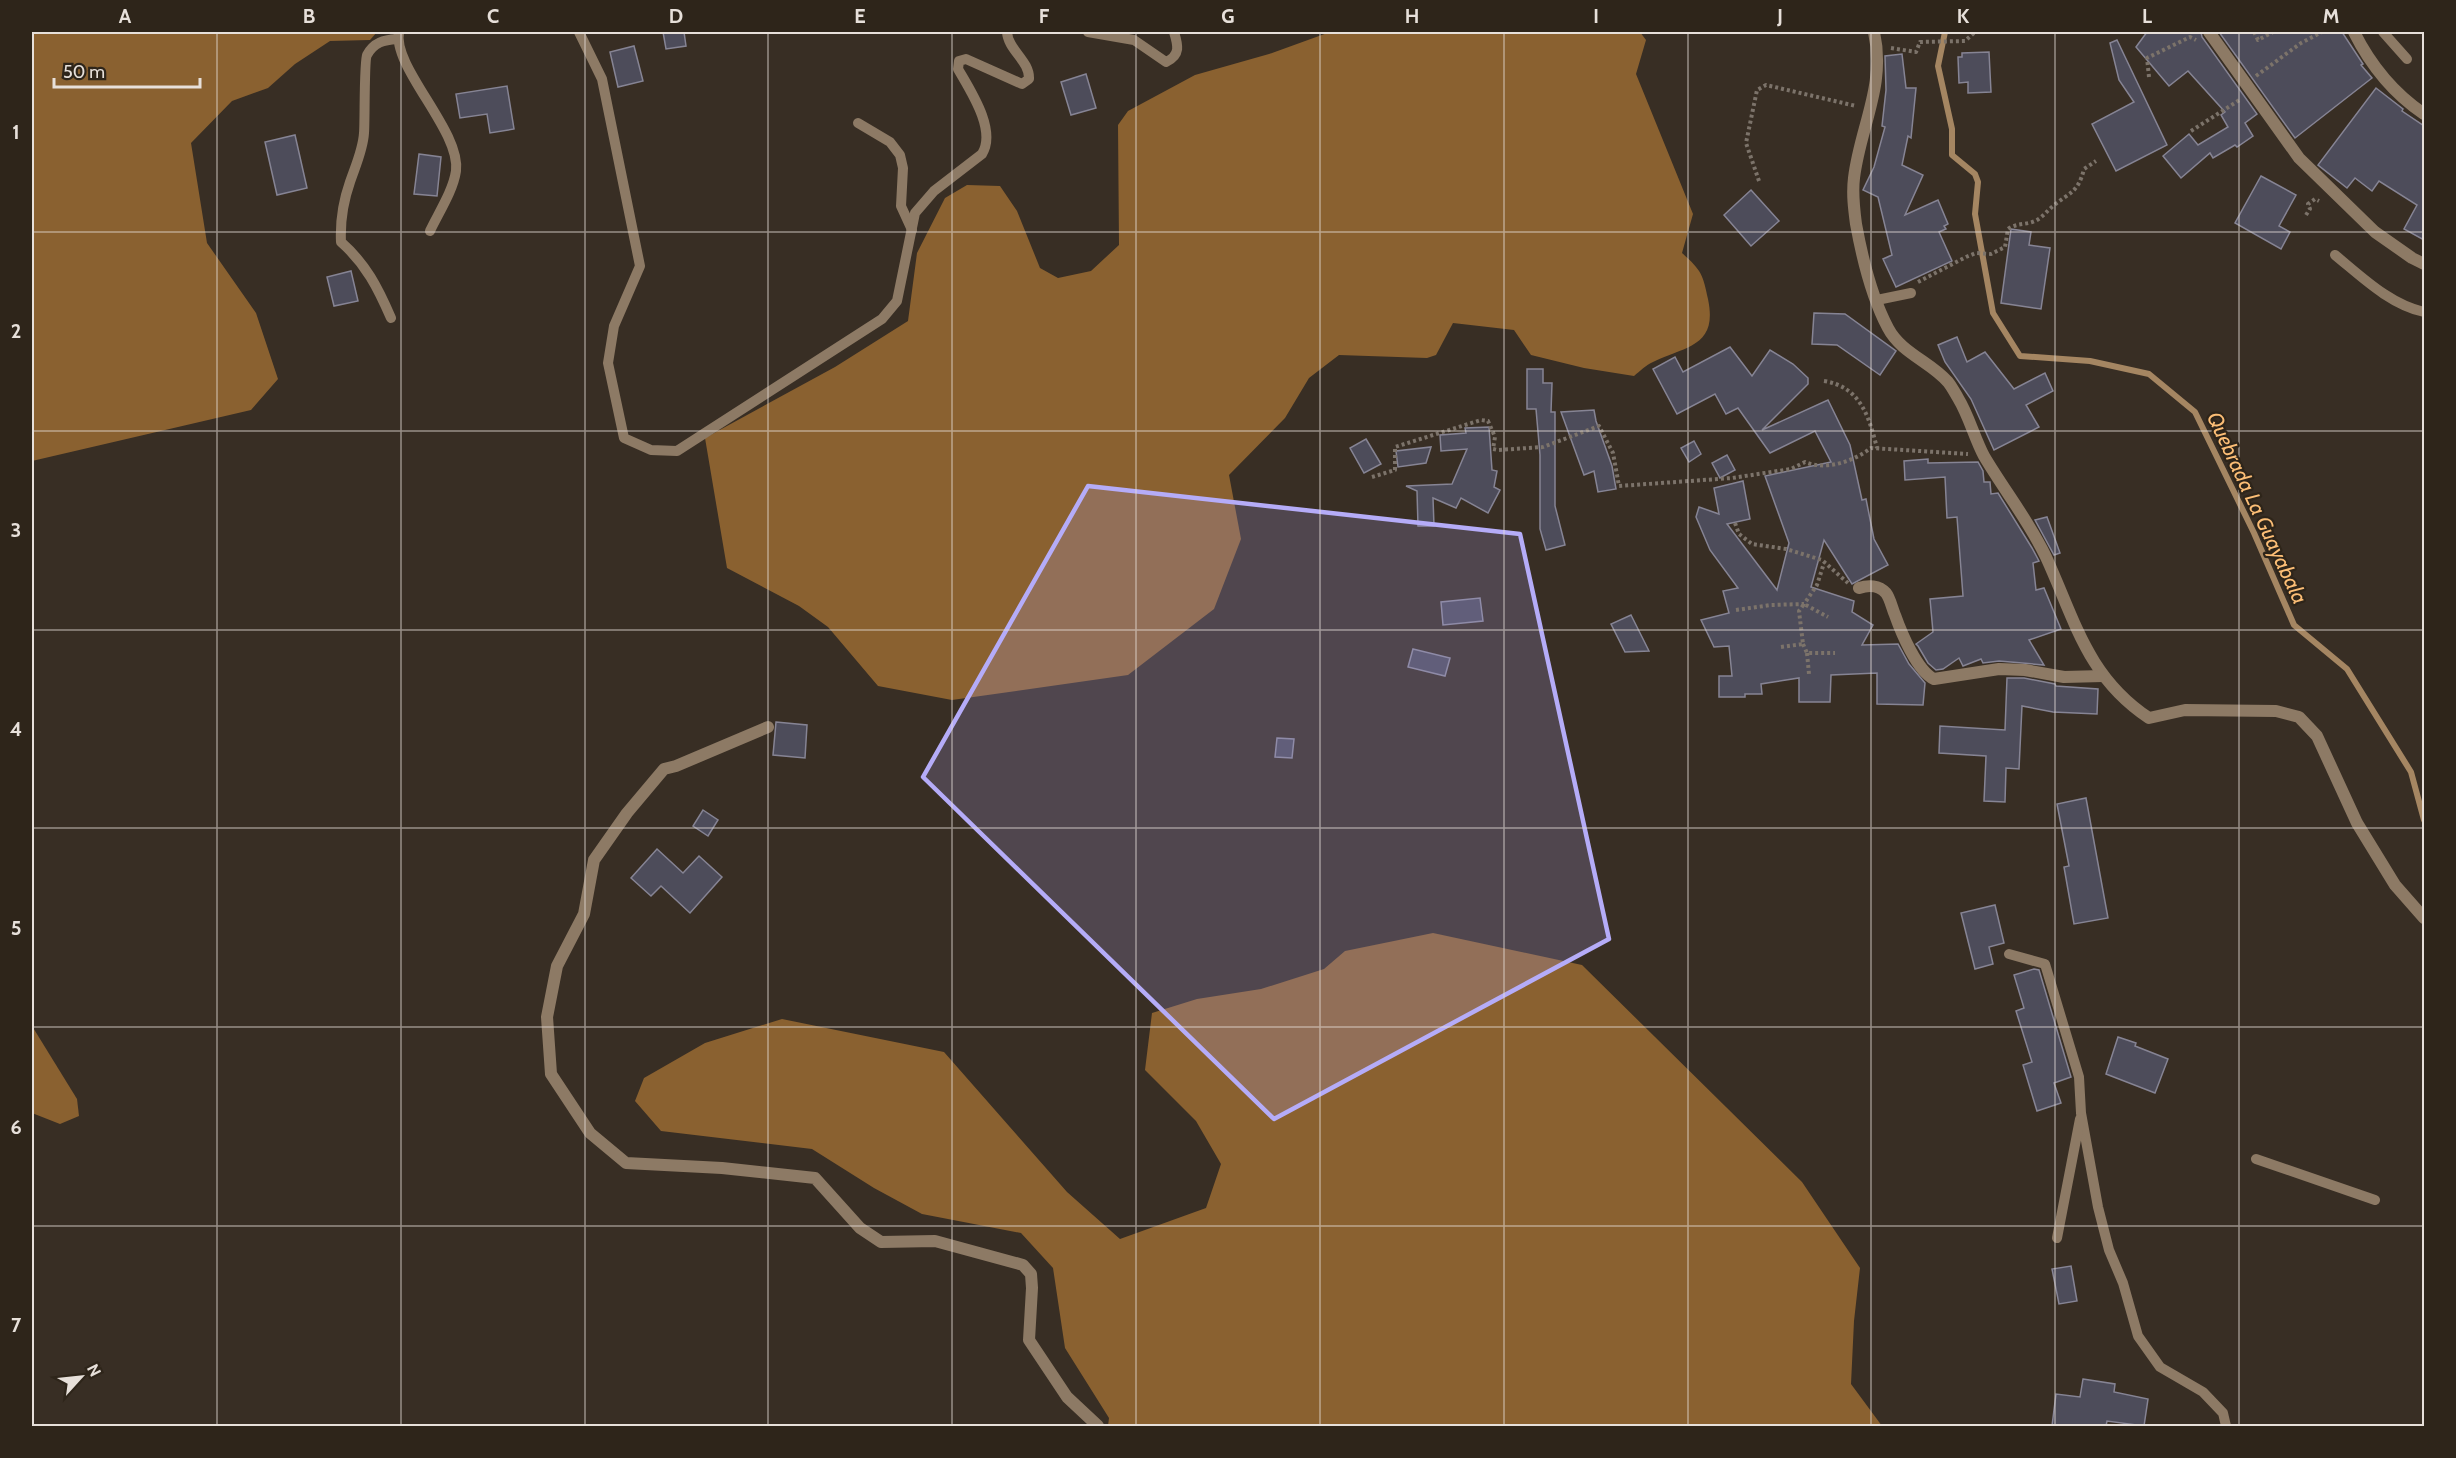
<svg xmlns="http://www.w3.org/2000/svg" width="2456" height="1458" font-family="Cabin,sans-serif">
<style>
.forest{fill:#8a6130}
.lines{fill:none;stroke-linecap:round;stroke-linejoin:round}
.stream{stroke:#a58662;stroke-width:6}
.building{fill:#4d4c5a;stroke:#868494;stroke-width:1.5}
.path{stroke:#7c736a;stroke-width:4;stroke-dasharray:3 3;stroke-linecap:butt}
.service{stroke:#8d7a65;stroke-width:10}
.minor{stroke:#8d7a65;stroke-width:12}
.marked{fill:#b5acf8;fill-opacity:0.2;stroke:#b5acf8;stroke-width:4.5;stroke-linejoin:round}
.grid{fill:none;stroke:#e7e0da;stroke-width:1.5;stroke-opacity:0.55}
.labels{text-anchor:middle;stroke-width:4.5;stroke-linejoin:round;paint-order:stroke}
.water-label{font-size:21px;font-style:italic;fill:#fcbe76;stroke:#2e251a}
.neatline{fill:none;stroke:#e7e0da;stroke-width:2}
.grid-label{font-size:20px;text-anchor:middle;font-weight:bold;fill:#e7e0da}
</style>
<rect width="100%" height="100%" fill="#382e24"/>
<g class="forest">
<polygon points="32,32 377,32 370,40 330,41 295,64 268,88 232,101 191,143 207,243 256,313 278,379 251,410 32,461"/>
<path d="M1330 32H1640L1646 40 1636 74 1693 214 1682 253C1701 270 1703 274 1708 299 1718 347 1686 346 1653 362 1646 365 1640 371 1634 376L1584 368 1531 355 1514 330 1453 323 1436 355 1427 358 1339 355 1309 378 1285 418 1229 475 1241 539 1214 609 1128 675 952 700 878 686 828 627 799 606 727 568 705 438 835 367 908 321 917 253 945 198 967 185 1000 186 1017 211 1040 268 1058 278 1091 271 1119 245 1118 125 1128 111 1195 75 1269 54Z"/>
<polygon points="1433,933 1582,965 1802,1182 1860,1268 1854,1321 1851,1384 1882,1426 1108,1426 1109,1418 1065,1348 1053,1268 1021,1233 922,1214 874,1188 812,1149 661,1131 635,1101 644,1078 705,1043 782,1019 944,1052 1067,1192 1120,1239 1206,1208 1221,1164 1196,1121 1145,1070 1152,1013 1197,999 1261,989 1324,969 1345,951"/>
<polygon points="32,1026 77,1099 79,1116 60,1124 32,1113"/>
</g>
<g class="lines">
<polyline class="stream" points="1945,32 1938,66 1952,129 1952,155 1975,174 1978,182 1975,214 1993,313 2020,356 2090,361 2149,374 2195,412 2254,533 2294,625 2347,669 2411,772 2424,820"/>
</g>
<g class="building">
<polygon points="663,32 684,32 686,46 666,49"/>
<polygon points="2147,32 2201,32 2202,37 2257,114 2245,123 2253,136 2237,147 2235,145 2213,158 2210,153 2181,178 2163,156 2189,134 2198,145 2228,127 2221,115 2225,112 2188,71 2169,86 2136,47"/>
<polygon points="2219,32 2342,32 2363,64 2361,65 2372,78 2295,138"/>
<polygon points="2117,40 2167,145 2116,171 2092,124 2134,102 2119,80 2110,43"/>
<polygon points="634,46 643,81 618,87 610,52"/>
<polygon points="1989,52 1991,92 1968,93 1968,82 1959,83 1958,57 1962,57 1962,53"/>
<polygon points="1902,54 1906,88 1916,88 1911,138 1908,136 1902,165 1923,175 1905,215 1938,200 1948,224 1944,226 1946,229 1939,232 1952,261 1896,287 1883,259 1892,255 1878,197 1863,190 1874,167 1885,127 1882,126 1886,90 1885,56"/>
<polygon points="1086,74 1096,108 1071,115 1061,82"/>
<polygon points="507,86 514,129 490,133 487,114 460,118 456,94"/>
<polygon points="2376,88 2403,109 2402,111 2424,126 2424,240 2404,229 2417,205 2379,181 2372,191 2355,178 2347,188 2318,165"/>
<polygon points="295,135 307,188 277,195 265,142"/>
<polygon points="419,154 441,157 437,196 414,194"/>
<polygon points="2261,176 2296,195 2279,226 2290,232 2281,249 2235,223"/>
<polygon points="1751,190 1779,221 1751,246 1724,215"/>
<polygon points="2011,229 2031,232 2029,245 2050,248 2041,309 2001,303"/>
<polygon points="351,271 358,301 334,306 327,277"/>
<polygon points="1814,313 1845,314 1896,351 1880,375 1837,345 1812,344"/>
<polygon points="1957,337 1967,362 1985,352 2014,389 2045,373 2053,391 2026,405 2039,427 1994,450 1971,399 1945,362 1938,345"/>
<polygon points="1730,347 1752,376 1770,350 1793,364 1808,378 1808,384 1762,430 1828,400 1850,445 1862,500 1866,499 1874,539 1888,565 1852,584 1824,540 1811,587 1854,601 1852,612 1873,625 1862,645 1898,644 1909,664 1925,683 1923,705 1877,704 1877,673 1831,675 1830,702 1799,702 1799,678 1761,684 1762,694 1745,694 1745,697 1719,697 1719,676 1732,676 1729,646 1714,647 1701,620 1729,613 1723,591 1738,588 1710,550 1696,517 1699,507 1719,514 1714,488 1743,481 1750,519 1727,524 1777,590 1789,543 1765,476 1831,462 1815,431 1770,453 1738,408 1726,414 1715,394 1677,414 1653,369 1675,357 1683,372"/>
<polygon points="1527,369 1543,369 1543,383 1552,383 1551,412 1555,412 1555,506 1565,545 1546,550 1540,529 1540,455 1536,409 1527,409"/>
<polygon points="1594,410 1596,421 1612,466 1616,489 1598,492 1594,471 1584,475 1561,412"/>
<polygon points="1489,427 1492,470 1497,471 1494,487 1500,490 1488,513 1461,498 1456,508 1433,498 1434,526 1418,526 1417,491 1406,486 1452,484 1467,449 1441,451 1440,435 1466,433 1465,428"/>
<polygon points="1366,439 1381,464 1364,473 1350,448"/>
<polygon points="1694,441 1701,454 1689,462 1681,448"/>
<polygon points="1431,447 1426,463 1398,467 1396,451"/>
<polygon points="1727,455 1735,470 1720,478 1712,463"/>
<polygon points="1928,459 1928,463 1978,462 1983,471 1984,482 1990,482 1991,494 1998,493 2032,548 2039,561 2033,563 2036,590 2044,588 2061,629 2029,640 2044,665 1999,661 1983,663 1981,659 1963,666 1959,658 1943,669 1936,670 1928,663 1918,646 1916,644 1933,632 1930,599 1963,596 1957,517 1947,518 1945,477 1905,480 1904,461"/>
<polygon points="2047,517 2060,553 2054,555 2035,520"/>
<polygon points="1480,598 1483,621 1443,625 1441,602"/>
<polygon points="1631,615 1649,651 1625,652 1611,624"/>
<polygon points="1413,649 1450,658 1445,676 1408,667"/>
<polygon points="2007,678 2024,678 2055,684 2056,686 2098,689 2097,714 2053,712 2022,706 2019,769 2006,768 2005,802 1984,801 1986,756 1939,753 1940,726 2005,730"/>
<polygon points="776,722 807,725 805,758 773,755"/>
<polygon points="1277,738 1294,739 1292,758 1275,757"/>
<polygon points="2086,798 2108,918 2074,924 2064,867 2069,866 2057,804"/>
<polygon points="703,810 718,820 708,836 693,826"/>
<polygon points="657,849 683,873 699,856 722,877 690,913 661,886 651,896 631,878"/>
<polygon points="1995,905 2004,943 1989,947 1993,964 1975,969 1961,913"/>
<polygon points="2034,969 2039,970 2071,1077 2054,1083 2061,1103 2037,1111 2023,1065 2032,1062 2016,1011 2024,1008 2014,975"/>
<polygon points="2118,1037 2136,1043 2135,1046 2168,1059 2155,1093 2106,1074"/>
<polygon points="2071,1266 2077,1301 2059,1304 2052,1269"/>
<polygon points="2083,1379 2115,1384 2114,1392 2148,1399 2144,1426 2107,1421 2106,1426 2052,1426 2056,1394 2080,1397"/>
</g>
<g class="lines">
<g class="path">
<polyline points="2254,32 2258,40 2273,32"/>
<polyline points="1891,48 1916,52 1920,42 1965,41 1975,32"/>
<polyline points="2256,76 2301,43 2322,32"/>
<polyline points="2149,77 2147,58 2190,37 2196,40"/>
<polyline points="2191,131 2241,99"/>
<polyline points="1759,181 1746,143 1757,90 1766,85 1856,106"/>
<polyline points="2306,215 2310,209 2308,204 2315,199 2319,201"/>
<path d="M1918 282 1966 257 1976 253 1991 254 2005 247 2008 229C2016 223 2026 225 2035 221 2042 218 2047 211 2053 206 2070 192 2078 193 2084 169L2096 161"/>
<path d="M1824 381C1861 387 1869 417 1877 448"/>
<path d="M1372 477 1395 470V447L1481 420 1488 421 1495 437 1493 449 1498 450 1543 447 1599 426 1613 453 1619 486 1732 478 1791 469 1805 462C1826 471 1854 461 1871 448L1968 454"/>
<polyline points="1735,523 1739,534 1752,544 1786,549 1822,560 1848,583"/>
<polyline points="1736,610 1771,605 1804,604 1817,585 1824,563"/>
<polyline points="1803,644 1807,653 1835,653"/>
<polyline points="1781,647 1803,644 1799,611 1804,604 1828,617"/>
<polyline points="1807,653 1809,674"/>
</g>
<g class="service">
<path d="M399 32C392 67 461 131 456 171 453 191 439 212 430 231"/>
<path d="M579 32 602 79 640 266 614 326 608 363 624 438 651 450 677 451 882 319 897 301 915 213 934 191 982 154C997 130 970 90 958 69L959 61 966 59 1022 84 1029 79C1030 61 1008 50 1007 32"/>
<path d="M1088 32 1134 40 1166 62C1181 55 1178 45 1174 32"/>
<polyline points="2383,32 2407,59"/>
<polyline points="858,123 890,142 900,155 903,168 901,206 912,230"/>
<path d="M2335 255C2362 277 2389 304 2424 312"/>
<polyline points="1877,300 1911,293"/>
<path d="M391 318C378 288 366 264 341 242 340 221 343 202 350 182 355 167 363 150 364 133 365 123 364 60 367 55 374 42 384 40 397 39"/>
<polyline points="2009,954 2045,964 2079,1077 2081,1113 2098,1207 2109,1250 2123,1283 2138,1336 2160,1367 2203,1392 2223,1413 2226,1426"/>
<polyline points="2256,1159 2375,1200"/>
<polyline points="2057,1238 2080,1119"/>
</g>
<g class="minor">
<path d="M1874 32C1886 86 1860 127 1854 178 1852 194 1854 209 1856 224 1862 257 1872 298 1888 328 1901 353 1931 362 1948 382 1952 387 1955 393 1958 398 1969 416 1974 437 1984 456 2004 490 2029 521 2046 557 2075 620 2087 677 2149 718L2185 710 2276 711 2299 717 2317 736 2357 823 2395 885 2424 918"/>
<polyline points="2209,32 2299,158 2375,232 2412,258 2424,264"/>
<path d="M2354 32C2371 66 2393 93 2424 114"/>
<path d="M1859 588C1868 585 1879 585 1886 593 1890 598 1892 608 1895 615 1901 632 1917 671 1934 679L1999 669 2025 670 2064 677 2103 676"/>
<polyline points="768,727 676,766 664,769 627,813 594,860 584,914 557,966 547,1017 551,1074 590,1133 626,1163 722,1168 815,1178 860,1228 881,1242 935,1241 1023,1265 1031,1274 1032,1288 1029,1340 1067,1397 1098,1426"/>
</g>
</g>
<path class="marked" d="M1088 486 1520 534 1609 939 1274 1119 923 777Z"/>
<path class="grid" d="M217 32V1426M401 32V1426M585 32V1426M768 32V1426M952 32V1426M1136 32V1426M1320 32V1426M1504 32V1426M1688 32V1426M1871 32V1426M2055 32V1426M2239 32V1426M32 232H2424M32 431H2424M32 630H2424M32 828H2424M32 1027H2424M32 1226H2424"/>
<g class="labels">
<g class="water-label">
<text transform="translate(2257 508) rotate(65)" y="7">Quebrada La Guayabala</text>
</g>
</g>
<rect width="2456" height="1458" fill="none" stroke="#2e251a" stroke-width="66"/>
<g transform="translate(81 1377) rotate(63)" stroke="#2e251a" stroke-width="4.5" paint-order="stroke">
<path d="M0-4.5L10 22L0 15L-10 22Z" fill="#e7e0da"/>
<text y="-9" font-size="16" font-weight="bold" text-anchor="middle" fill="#e7e0da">N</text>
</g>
<path d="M54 78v9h146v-9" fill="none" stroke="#e7e0da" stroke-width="3"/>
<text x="63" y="78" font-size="18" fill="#e7e0da" stroke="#2e251a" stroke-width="4.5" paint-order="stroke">50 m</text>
<rect x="33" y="33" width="2390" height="1392" class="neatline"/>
<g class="grid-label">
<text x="125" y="23">A</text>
<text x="309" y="23">B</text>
<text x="493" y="23">C</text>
<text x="676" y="23">D</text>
<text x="860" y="23">E</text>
<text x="1044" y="23">F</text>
<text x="1228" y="23">G</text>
<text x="1412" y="23">H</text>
<text x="1596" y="23">I</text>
<text x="1780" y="23">J</text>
<text x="1963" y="23">K</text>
<text x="2147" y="23">L</text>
<text x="2331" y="23">M</text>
<text x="16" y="139">1</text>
<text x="16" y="338">2</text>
<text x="16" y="537">3</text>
<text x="16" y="736">4</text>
<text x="16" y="935">5</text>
<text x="16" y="1134">6</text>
<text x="16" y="1332">7</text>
</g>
</svg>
